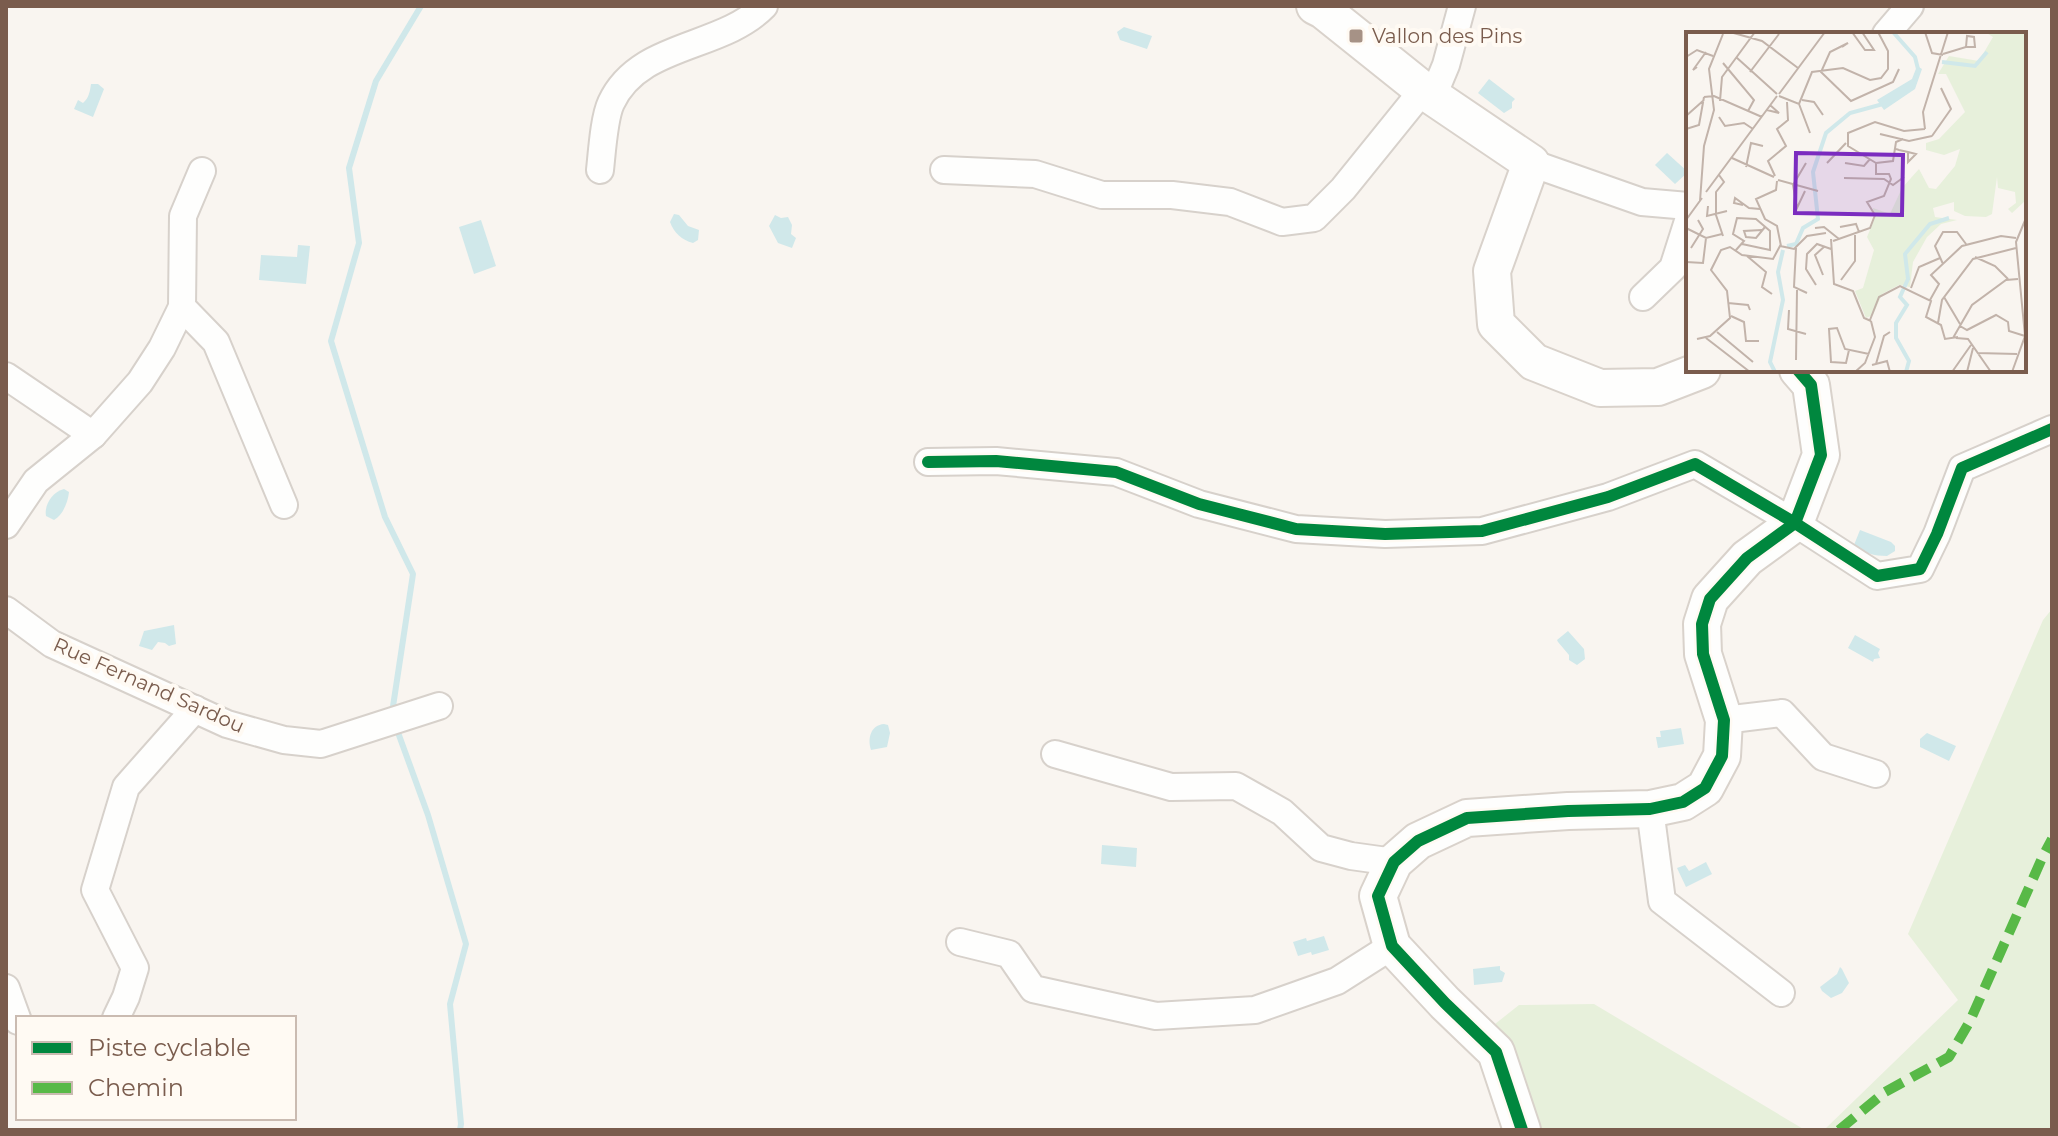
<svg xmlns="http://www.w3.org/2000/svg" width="2058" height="1136" font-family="Montserrat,sans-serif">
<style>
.green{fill:#e7f0db}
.water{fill:#d0e8ea}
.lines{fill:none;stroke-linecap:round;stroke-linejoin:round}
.stream{stroke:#d0e8ea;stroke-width:6}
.street-casing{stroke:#d7d1cb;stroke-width:30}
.secondary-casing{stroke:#d9d2cb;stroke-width:40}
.street{stroke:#fefefd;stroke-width:26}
.secondary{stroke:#fefefd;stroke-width:36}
.quiet{stroke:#58b947;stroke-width:10;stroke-dasharray:20 10;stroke-linecap:butt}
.cycleway-casing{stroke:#fffaf3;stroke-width:17}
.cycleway{stroke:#00873e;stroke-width:12}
.poi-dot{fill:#a69286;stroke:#fffaf3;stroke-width:3}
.labels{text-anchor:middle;stroke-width:8;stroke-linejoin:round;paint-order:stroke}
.poi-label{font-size:20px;fill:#7a5c4d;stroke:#fffaf3;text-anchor:start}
.street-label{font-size:20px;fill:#7a5c4d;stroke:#fffaf3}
.inset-river{fill:none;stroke:#d0e8ea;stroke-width:4}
.inset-road{fill:none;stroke:#c2b3aa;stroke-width:2}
.view{fill:#7b2cbf;fill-opacity:0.15;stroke:#7b2cbf;stroke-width:4}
.inset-edge{fill:none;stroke:#7a5c4d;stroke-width:4}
</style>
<rect width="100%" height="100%" fill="#f9f5f0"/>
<g class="green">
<polygon points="2052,609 2052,1130 1824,1130 1958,1000 1908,934 2043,620"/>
<polygon points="1594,1004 1805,1130 1538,1130 1537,1117 1495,1024 1519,1005"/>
</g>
<g class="water">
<polygon points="1124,27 1152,36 1147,49 1120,40 1117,32"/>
<polygon points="1489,79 1515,99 1512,102 1512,108 1504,113 1478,93"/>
<path d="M91 84H98L104 89 93 117 74 109 78 100 83 103C89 98 90 91 91 84Z"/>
<polygon points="1667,153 1688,172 1675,184 1655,165"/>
<path d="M674 214 679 215 688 226 699 230 698 240 693 243C682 240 674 233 670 222Z"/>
<polygon points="775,215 781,218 788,217 792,225 791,234 796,238 792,248 778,243 769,226"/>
<polygon points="481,220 496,266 474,274 459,227"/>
<polygon points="298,245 310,246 306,284 259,280 261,255 297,257"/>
<path d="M64 489 69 492C68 502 63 515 54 520L46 516C44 505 52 492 64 489Z"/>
<path d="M1860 530 1891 542 1895 546V551L1887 556C1874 556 1864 553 1854 545Z"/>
<polygon points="174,625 176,644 169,646 165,643 158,642 152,650 139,646 144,631"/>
<polygon points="1568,631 1584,649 1585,659 1577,665 1569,660 1569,655 1558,642 1557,640"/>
<polygon points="1855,635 1880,649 1878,653 1880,658 1874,659 1873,662 1848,648"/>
<path d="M884 724 888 725 890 733 887 747 871 750C867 738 871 725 884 724Z"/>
<polygon points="1681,728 1684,744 1658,748 1656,737 1661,737 1660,731"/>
<polygon points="1927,733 1956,746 1949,761 1920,747 1920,739"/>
<polygon points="1102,845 1137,848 1136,867 1101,864"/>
<polygon points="1706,862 1712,874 1686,887 1677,868 1685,865 1689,871"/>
<polygon points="1324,936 1329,950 1312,955 1311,952 1298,956 1293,942 1306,938 1307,941"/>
<polygon points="1500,966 1500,970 1505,973 1502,982 1474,985 1473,969"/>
<polygon points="1840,967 1842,969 1849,983 1842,993 1831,998 1822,991 1820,987 1837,974"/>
</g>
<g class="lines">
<g class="stream">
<polyline points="392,713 413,574 385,517 331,341 359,243 349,168 376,81 421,6"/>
<polyline points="396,727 428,815 466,944 450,1004 461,1124 460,1130"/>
</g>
<g class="street-casing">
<g id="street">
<polyline points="1886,34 1910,6"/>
<polyline points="1433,96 1446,65 1462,6"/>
<polyline points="1531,163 1642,202 1688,206"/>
<path d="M600 170C602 152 604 118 611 103 639 42 721 50 764 6"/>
<polyline points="944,170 1035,174 1102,195 1172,195 1230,202 1282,222 1314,218 1343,189 1423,90"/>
<polyline points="1643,297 1673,268 1688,221"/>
<polyline points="182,307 216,342 284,505"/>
<polyline points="6,376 93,435"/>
<polyline points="928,462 996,461 1116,472 1199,504 1296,529 1385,534 1482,531 1608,497 1695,464 1795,523 1877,576 1920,569 1937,534 1962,468 2052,429"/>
<polyline points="6,525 36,481 93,435 140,382 162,348 182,307 183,216 202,171"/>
<polyline points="6,610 52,644 227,724 284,740 321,744 439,706"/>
<polyline points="1724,720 1782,713 1823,757 1876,774"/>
<polyline points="1055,754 1171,787 1236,786 1282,812 1321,848 1351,856 1394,862"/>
<polyline points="1650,809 1662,901 1781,993"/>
<polyline points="960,942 1009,954 1033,989 1156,1016 1255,1010 1337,981 1392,946"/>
<polyline points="6,988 18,1021"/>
<polyline points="116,1018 126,997 135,968 95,890 126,787 195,709"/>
</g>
</g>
<g class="secondary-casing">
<g id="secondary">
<polyline points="1315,6 1323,10 1423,90 1531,163 1492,271 1496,324 1534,362 1600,388 1658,387 1702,370"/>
<polyline points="1522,1130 1496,1052 1445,1003 1392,946 1378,896 1394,862 1418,841 1467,818 1568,811 1650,809 1683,802 1705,788 1722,756 1724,720 1703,654 1702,624 1710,599 1747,558 1795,523 1821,455 1811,385 1798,370"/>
</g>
</g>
<use href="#street" class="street"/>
<use href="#secondary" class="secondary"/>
<polyline class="quiet" points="1839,1130 1885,1092 1949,1057 1970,1021 2043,856 2052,839"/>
<g class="cycleway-casing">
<g id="cycleway">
<polyline points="928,462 996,461 1116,472 1199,504 1296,529 1385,534 1482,531 1608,497 1695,464 1795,523 1877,576 1920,569 1937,534 1962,468 2052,429"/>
<polyline points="1522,1130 1496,1052 1445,1003 1392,946 1378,896 1394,862 1418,841 1467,818 1568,811 1650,809 1683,802 1705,788 1722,756 1724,720 1703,654 1702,624 1710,599 1747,558 1795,523 1821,455 1811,385 1798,370"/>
</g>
</g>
<use href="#cycleway" class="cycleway"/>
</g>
<rect class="poi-dot" x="1348" y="28" width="16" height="16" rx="4"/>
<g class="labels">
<g class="poi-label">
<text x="1372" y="43">Vallon des Pins</text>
</g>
<g class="street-label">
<text transform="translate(149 685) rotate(24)" y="7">Rue Fernand Sardou</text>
</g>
</g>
<g transform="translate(1686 32)">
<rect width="340" height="340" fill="#f9f5f0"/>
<path d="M299 0H340V168L326 181 322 177 330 171 329 160 312 156 311 145 306 182 300 185 279 184 268 179V170L247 176 249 185 271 188 255 192 241 205 227 230 224 255 213 253 196 262 187 283 180 286 169 259 177 256 188 218 181 205 189 186 187 176 204 182 216 156 233 137 243 156 250 157 269 134 274 117 258 123 240 118V111L253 107 279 80 260 42H252L263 24 293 29 307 5Z" fill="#e7f0db"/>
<path d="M231 34 236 37 229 57 198 78 191 68 226 47Z" fill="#d0e8ea"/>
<path class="inset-river" d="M207 0 229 25 232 37M256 30 289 34 301 20M101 214 110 212 117 196 132 187 127 140 140 101 164 81 197 72M89 340 84 330 97 268 92 240 97 218M220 340 223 329 210 306V291L221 273 214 265 222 247 219 222 244 192 263 186"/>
<path class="inset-road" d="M44 0 76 9 112 36M166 0 179 18H188L176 0M239 0 246 21 257 23M156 15 162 11 144 20 135 40 165 69 207 50 213 37M257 22 280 15 281 4 288 5 289 15H280M0 25 11 18 27 24M50 25 91 62M37 31 68 68 62 79M11 35 7 38 20 20M64 40 93 2M93 62 139 0M93 64 113 72 126 40 157 36 184 48 195 46 202 37V19L192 0M18 65 28 64 76 85M116 68 128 70 137 83M34 69 36 45 69 0M113 72 124 101M81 78 93 81 84 73M0 84 18 68M33 85 39 94 58 91 67 97M0 97 13 93 18 65M239 97 237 80 262 0M194 102 223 109 246 104M246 104 265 77 255 56M210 117 213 118 222 120 230 122 222 130V120M46 126 88 145M141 131 160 111M159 131 178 134 184 127M190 131 162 114V101L189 90 218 99 239 97M190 131 207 129 210 110 217 107M60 135 65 111 77 114M33 143 38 150 30 160V183L37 204M89 144 82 129 100 114 91 97 102 88 101 70M158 146 198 147 207 153 218 145M92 148 132 159M91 149 90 158 70 167 79 187 91 194 95 214M119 159 111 176 107 153 120 131M20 160 91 64M14 169 18 114 28 78 23 37 37 2M57 173 48 171 49 166 63 176 74 177M22 174 21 184 41 179M0 188 16 166M154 195 170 192 173 200M0 196 20 206 36 202M129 196 138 195 153 207M76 198 58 199 60 205 70 206 79 195M145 207 148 252 167 259 178 286 185 289M147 209 184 196 189 183 181 170 198 164 205 147 203 142H190V131M5 216 17 197 12 188M110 216 108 255 121 261M50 218 58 209 47 202 51 186 70 187 84 199V218L56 212M61 224 80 240 76 255 86 262M289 225 309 234 322 247M0 230 17 231 20 206M257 232 249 214 257 200H271L280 212M137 243 129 223 139 214M155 248 169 229V203M130 253 120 237 121 222 131 212 145 217M225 256 233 235 254 226M258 265 274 292M244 268 253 252 245 243 276 214 315 204 330 206M42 271 62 273 64 278M103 278 102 297 120 302M45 284 58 290 60 309H73M184 288 193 265 214 254 245 269 240 285 255 293 259 307 272 305M252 291 256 268 287 227 330 216M274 294 281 298 310 283 322 290 323 299 339 304M31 300 67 330M20 306 64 340M267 306 286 273 320 248 332 247M270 306 282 307 305 340M11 307 24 304 44 286 41 259 25 238 35 218 44 215 56 223 87 227 94 214 108 217 121 204 140 201M163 318 160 331 145 330 143 297 151 296 159 317 183 322M291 321 331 322M110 328 111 258M190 332 198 304 204 300M186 333 201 329 204 340M169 340 179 331 189 305 185 289M266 340 285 313M281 340 287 316M326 340 339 304 330 210 340 186"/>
<path class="view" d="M110 121 217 123 216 183 109 181Z"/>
<rect width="340" height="340" class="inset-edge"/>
</g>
<rect width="2058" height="1136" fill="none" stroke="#7a5c4d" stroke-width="16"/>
<rect x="16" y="1016" width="280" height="104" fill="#fffaf3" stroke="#cabbb1" stroke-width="2"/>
<rect x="32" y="1042" width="40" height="12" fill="#00873e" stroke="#cabbb1" stroke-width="2"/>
<text x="88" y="1056" font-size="24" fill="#7a5c4d">Piste cyclable</text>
<rect x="32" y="1082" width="40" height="12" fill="#58b947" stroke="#cabbb1" stroke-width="2"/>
<text x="88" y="1096" font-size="24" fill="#7a5c4d">Chemin</text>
</svg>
